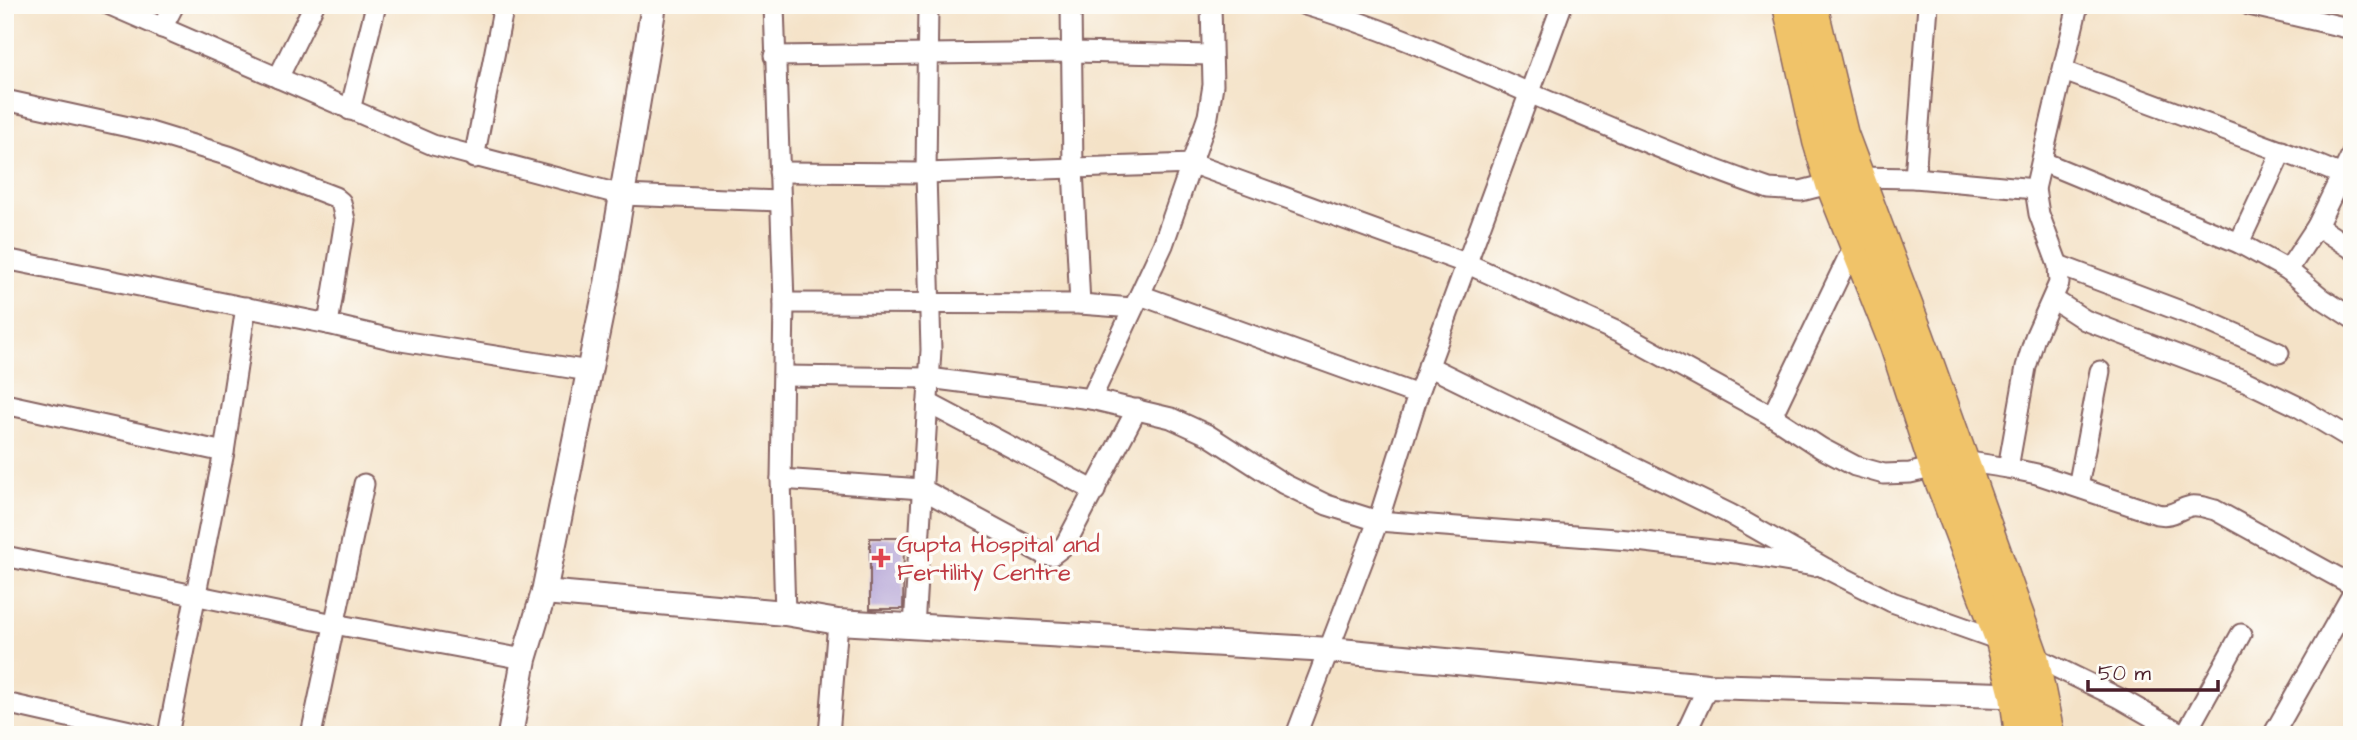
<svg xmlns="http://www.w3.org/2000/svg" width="2357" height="740" font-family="'Architects Daughter',sans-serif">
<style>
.building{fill:#ae9dd4}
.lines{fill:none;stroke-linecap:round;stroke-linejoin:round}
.minor-casing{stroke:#866362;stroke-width:23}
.tertiary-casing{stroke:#866362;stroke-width:28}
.primary-casing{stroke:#866362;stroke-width:35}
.minor{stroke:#fff;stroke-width:19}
.tertiary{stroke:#fff;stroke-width:24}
.primary{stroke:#f0c369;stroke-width:32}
.health-dot{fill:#e0444e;stroke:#fdfcf7;stroke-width:2.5}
.labels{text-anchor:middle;stroke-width:7;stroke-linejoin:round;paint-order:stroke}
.health-label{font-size:24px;fill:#be3a42;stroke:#fdfcf7;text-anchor:start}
</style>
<rect width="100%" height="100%" fill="#fdfcf7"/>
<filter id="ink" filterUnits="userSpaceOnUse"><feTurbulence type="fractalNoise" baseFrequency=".0143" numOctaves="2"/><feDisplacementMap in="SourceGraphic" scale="14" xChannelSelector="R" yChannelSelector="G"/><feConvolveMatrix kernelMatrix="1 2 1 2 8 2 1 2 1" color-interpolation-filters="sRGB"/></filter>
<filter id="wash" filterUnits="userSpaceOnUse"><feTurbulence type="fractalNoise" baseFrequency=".00686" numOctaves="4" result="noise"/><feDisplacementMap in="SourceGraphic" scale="28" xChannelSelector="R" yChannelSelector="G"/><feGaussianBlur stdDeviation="1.57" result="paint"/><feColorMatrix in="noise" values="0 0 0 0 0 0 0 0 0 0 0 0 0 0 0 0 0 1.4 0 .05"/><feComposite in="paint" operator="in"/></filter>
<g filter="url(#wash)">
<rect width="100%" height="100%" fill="#f4e2c7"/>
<g id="blocks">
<polygon class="building" points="870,538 904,538 903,609 870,609"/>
</g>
</g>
<g filter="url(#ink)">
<use href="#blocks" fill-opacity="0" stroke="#866362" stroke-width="2"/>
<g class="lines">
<g class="minor-casing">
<g id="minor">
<polyline points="110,5 433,145 622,195 780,201"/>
<polyline points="774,5 784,303 781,479 785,613"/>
<polyline points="1071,5 1073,169 1080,304"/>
<path d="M1305 5C1382 27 1454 60 1527 92 1607 126 1687 161 1769 189L1801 191 1856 177 1915 178 2035 189"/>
<polyline points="2249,5 2352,29"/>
<polyline points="162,28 174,5"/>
<polyline points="774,56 1073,52 1211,55"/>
<polyline points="2064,71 2318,165 2342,175"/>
<polyline points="278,78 314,5"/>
<polyline points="5,100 147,131 229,156 335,197 341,202 345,220 328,324"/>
<polyline points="350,110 376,5"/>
<polyline points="474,158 504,5"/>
<polyline points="2043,162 2239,243 2288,270 2323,299 2352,318"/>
<path d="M779 172 926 173 1193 164 1468 264 1620 333 1772 416 1821 448 1855 466 1884 474 1910 473 1963 461 2008 468 2037 474 2157 514C2174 517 2177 509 2191 506 2199 505 2207 508 2215 510L2352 585"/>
<polyline points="1915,178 1928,5"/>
<polyline points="2317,226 2352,249"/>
<polyline points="2239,243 2282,151"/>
<polyline points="5,259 328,324 395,340 589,371"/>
<polyline points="2058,265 2207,321 2279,353"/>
<polyline points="2288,270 2317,226 2352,154"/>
<polyline points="1140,295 1418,395"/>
<polyline points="2053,299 2085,320 2243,380 2297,406 2352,439"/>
<polyline points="784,303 1080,304 1133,308"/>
<polyline points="1428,366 1730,514 1825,568 1892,602 2002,641 2119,698 2184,735"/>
<polyline points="784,376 929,378 1091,399 1163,245 1208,116 1213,85 1211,5"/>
<polyline points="1091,399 1171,418 1208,435 1284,484 1327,505 1378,521 1629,540 1736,553 1814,566"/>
<polyline points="928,403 1095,491"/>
<polyline points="5,404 224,452"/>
<polyline points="1772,416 1857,239"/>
<polyline points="2008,468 2026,367 2035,337 2059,283 2058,265 2039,214 2035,189 2078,5"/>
<polyline points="781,479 922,489 1043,554 1052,555 1065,545 1137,409"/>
<polyline points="2078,487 2100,371"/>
<polyline points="5,556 334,624 524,659"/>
<polyline points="914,627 931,350 926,173 928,5"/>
<polyline points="5,703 148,735"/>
<polyline points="168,735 224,452 246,307"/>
<polyline points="311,735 364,484"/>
<polyline points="829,735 838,622"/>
<polyline points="1296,735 1378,521 1418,395 1562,5"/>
<polyline points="1685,735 1708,686"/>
<polyline points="2185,735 2241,634"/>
<polyline points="2273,735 2352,595"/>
</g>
</g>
<g class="tertiary-casing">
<g id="tertiary">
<polyline points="544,592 785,613 838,622 1330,650 1708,686 2034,696"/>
<polyline points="510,735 524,659 544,592 607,284 654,5"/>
</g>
</g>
<g class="primary-casing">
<g id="primary">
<polyline points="1789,5 1819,141 1832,184 1896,345 1936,467 2002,641 2016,695 2021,735"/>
<polyline points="1811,5 1842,135 1918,337 2032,656 2048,735"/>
</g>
</g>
<use href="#minor" class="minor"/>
<use href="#tertiary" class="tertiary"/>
<use href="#primary" class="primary"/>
</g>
</g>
<path class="health-dot" d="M877.5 547.5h7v7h7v7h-7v7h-7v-7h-7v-7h7z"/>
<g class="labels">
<g class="health-label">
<text x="897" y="552">Gupta Hospital and<tspan x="897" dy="28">Fertility Centre</tspan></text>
</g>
</g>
<rect width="2357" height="740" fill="none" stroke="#fdfcf7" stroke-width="28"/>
<path d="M2088 680v10h130v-10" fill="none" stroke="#4a1f2b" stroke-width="3.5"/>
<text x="2098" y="680" font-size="21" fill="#4a1f2b" stroke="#fdfcf7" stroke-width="5" paint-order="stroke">50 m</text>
</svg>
